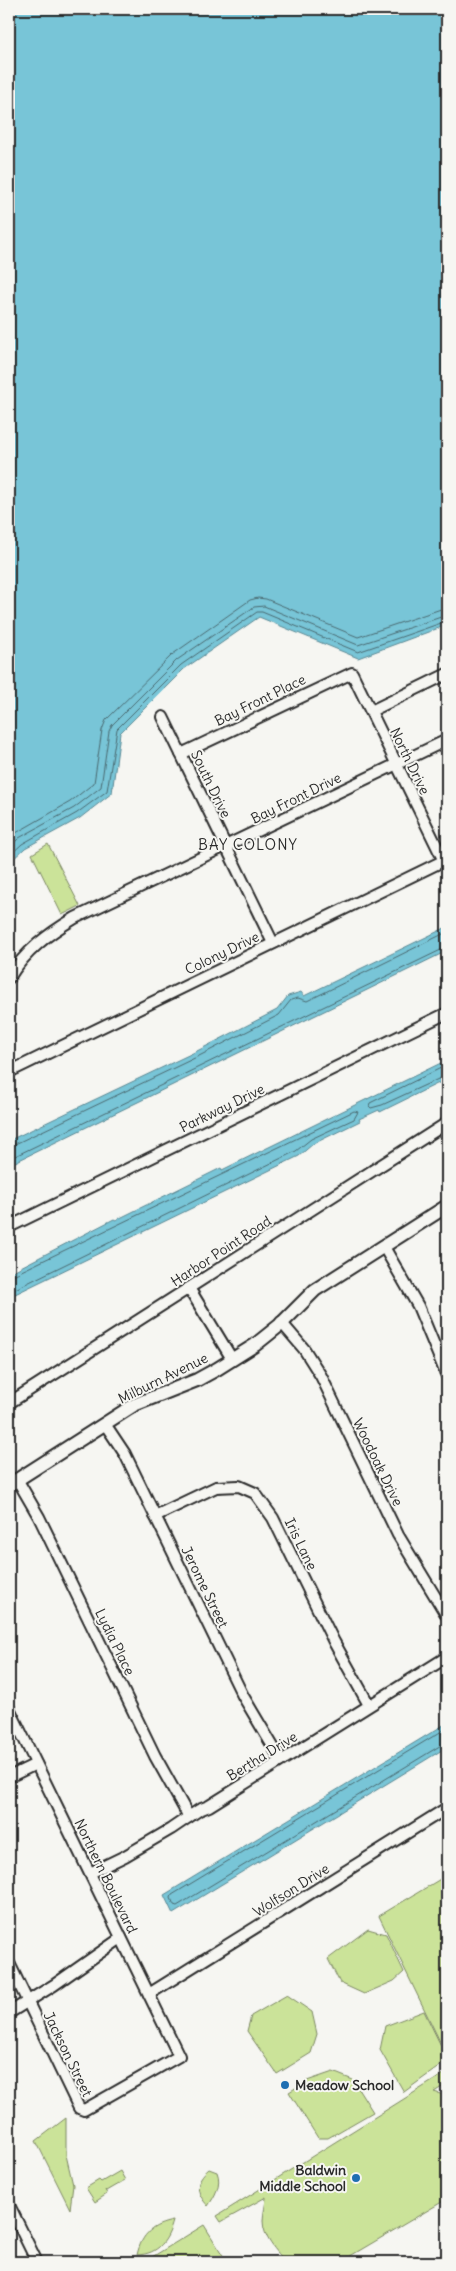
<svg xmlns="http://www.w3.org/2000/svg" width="456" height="2271" font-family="Delius,sans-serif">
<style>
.green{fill:#cbe399;stroke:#7b8762}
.water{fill:#78c5d7;stroke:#598792}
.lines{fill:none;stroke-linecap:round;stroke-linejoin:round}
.shore{stroke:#4a6970;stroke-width:1}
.minor-casing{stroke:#2b2b2b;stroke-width:14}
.major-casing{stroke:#2b2b2b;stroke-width:16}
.minor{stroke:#f6f6f2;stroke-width:10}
.major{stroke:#f6f6f2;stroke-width:12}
.poi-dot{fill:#1f6fb2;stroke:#f6f6f2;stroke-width:2}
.labels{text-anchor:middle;stroke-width:4;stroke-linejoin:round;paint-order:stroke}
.street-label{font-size:14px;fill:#2b2b2b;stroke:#f6f6f2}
.poi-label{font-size:14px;font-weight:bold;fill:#2b2b2b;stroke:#f6f6f2;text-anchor:start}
.neighbourhood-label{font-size:15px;letter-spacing:1px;fill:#2b2b2b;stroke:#f6f6f2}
</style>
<rect width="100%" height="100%" fill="#f6f6f2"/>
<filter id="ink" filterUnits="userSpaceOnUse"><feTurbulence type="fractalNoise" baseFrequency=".02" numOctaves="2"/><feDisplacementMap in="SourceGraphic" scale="10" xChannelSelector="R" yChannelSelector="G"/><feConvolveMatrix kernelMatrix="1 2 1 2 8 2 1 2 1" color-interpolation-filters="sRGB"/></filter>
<g filter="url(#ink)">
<g class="green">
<polygon points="48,844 80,906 62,915 32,854"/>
<polygon points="447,1875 447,2056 379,1916"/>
<polygon points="368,1929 386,1934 404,1972 394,1981 364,1994 340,1983 328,1959"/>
<polygon points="287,1995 312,2012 317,2034 311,2053 277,2074 247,2031 251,2016"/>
<polygon points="424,2011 446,2056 440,2066 404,2092 380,2050 385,2026"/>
<polygon points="333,2072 353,2080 373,2112 328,2138 318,2138 289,2092 307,2081"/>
<path d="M447 2072V2084L434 2092 447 2096V2199L340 2262H286C276 2251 263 2237 263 2221 263 2213 266 2204 266 2197L221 2222 217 2216Z"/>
<polygon points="66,2118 66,2155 73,2185 70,2209 36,2141"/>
<path d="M209 2169 217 2172C222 2184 215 2196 208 2206 196 2193 194 2181 209 2169Z"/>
<polygon points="120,2171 125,2180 106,2191 105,2190 107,2194 95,2202 86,2188 99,2180 101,2182"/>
<path d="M173 2221C168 2240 159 2254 137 2255 142 2233 153 2225 173 2221Z"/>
<polygon points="204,2225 227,2262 144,2262"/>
</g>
<g class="water">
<polygon points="9,9 350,9 370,11 447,9 447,625 358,658 259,617 184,669 120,733 112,793 80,818 25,848 9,863"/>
<polygon points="447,927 447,951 9,1165 9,1138 12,1139 199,1050 277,1010 288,996 301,992 304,996"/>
<polygon points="447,1060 447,1079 380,1112 379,1110 359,1119 360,1121 313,1144 299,1156 9,1297 9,1273 114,1219 116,1220 221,1168 222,1170"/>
<polygon points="447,1723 447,1747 173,1914 164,1895"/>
</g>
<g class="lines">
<g class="shore">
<polyline points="9,837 70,802 94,783 102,730 106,720 173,654 250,600 258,598 266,599 358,637 447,607"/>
<polyline points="9,848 19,838 74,808 101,787 109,731 112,725 177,660 254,607 264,606 358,645 447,615"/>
<polyline points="9,856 22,844 77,813 107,791 117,729 181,665 257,612 262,612 358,652 447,621"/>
<polyline points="447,1065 370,1103 369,1106 371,1108 382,1105 447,1075"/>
<polyline points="9,1143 15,1144 201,1055 279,1015 291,1000 298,998 307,1001 447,932"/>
<polyline points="9,1159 447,947"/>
<polyline points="9,1277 354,1111 358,1112 354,1119 311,1139 296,1151 9,1292"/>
<polyline points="447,1728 172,1895 171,1898 174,1905 177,1906 443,1744 447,1743"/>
</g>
<g class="minor-casing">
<g id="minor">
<polyline points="371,711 447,674"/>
<polyline points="163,717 273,943"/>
<polyline points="181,754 352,673 444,861"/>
<path d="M9 978C25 951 48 934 75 918L447 740"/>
<polyline points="9,1072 447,859"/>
<polyline points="9,1227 447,1013"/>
<polyline points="384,1247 418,1306 447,1376"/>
<polyline points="189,1288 232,1359"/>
<polyline points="281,1322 304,1349 321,1376 398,1535 447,1616"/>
<polyline points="9,1403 447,1123"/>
<polyline points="105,1424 125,1454 243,1696 281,1760"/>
<polyline points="17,1479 39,1517 155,1756 189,1817"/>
<polyline points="155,1516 216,1487 239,1486 255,1493 273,1518 334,1642 369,1705"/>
<polyline points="9,1708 179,2056 84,2110 79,2108 9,1963"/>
<polyline points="9,1777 36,1764"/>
<polyline points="90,1873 125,1856 171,1829 199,1810 209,1806 447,1657"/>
<polyline points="149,1994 447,1808"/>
<polyline points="9,2013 54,1985 121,1938"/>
<polyline points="9,2205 37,2262"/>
</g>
</g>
<g class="major-casing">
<polyline id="major" points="9,1485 134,1405 197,1380 217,1369 255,1345 280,1325 315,1290 447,1206"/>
</g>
<use href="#minor" class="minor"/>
<use href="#major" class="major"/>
</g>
</g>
<g class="poi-dot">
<circle cx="285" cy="2085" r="5"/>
<circle cx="356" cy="2178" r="5"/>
</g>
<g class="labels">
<g class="street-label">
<text transform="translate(260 700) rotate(-26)" y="5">Bay Front Place</text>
<text transform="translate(410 761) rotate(64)" y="5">North Drive</text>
<text transform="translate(211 784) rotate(64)" y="5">South Drive</text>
<text transform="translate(296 798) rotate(-26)" y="5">Bay Front Drive</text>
<text transform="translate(222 953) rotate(-26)" y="5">Colony Drive</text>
<text transform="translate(222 1108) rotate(-26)" y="5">Parkway Drive</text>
<text transform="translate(221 1251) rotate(-33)" y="5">Harbor Point Road</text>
<text transform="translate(163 1378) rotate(-26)" y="5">Milburn Avenue</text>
<text transform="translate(378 1462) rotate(64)" y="5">Woodoak Drive</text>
<text transform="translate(301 1544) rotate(64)" y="5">Iris Lane</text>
<text transform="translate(205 1587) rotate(64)" y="5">Jerome Street</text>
<text transform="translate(115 1642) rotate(64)" y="5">Lydia Place</text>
<text transform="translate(262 1756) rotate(-32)" y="5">Bertha Drive</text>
<text transform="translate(106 1876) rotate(64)" y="5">Northern Boulevard</text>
<text transform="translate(291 1890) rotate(-32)" y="5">Wolfson Drive</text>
<text transform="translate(68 2054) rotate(64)" y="5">Jackson Street</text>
</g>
<g class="poi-label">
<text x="295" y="2090">Meadow School</text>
<text x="346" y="2175" text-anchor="end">Baldwin<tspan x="346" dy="16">Middle School</tspan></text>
</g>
<g class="neighbourhood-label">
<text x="248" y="850">BAY COLONY</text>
</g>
</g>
<rect width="456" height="2271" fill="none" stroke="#f6f6f2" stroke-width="30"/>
<rect x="15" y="15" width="426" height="2241" fill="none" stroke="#2b2b2b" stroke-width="2" filter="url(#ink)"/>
</svg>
